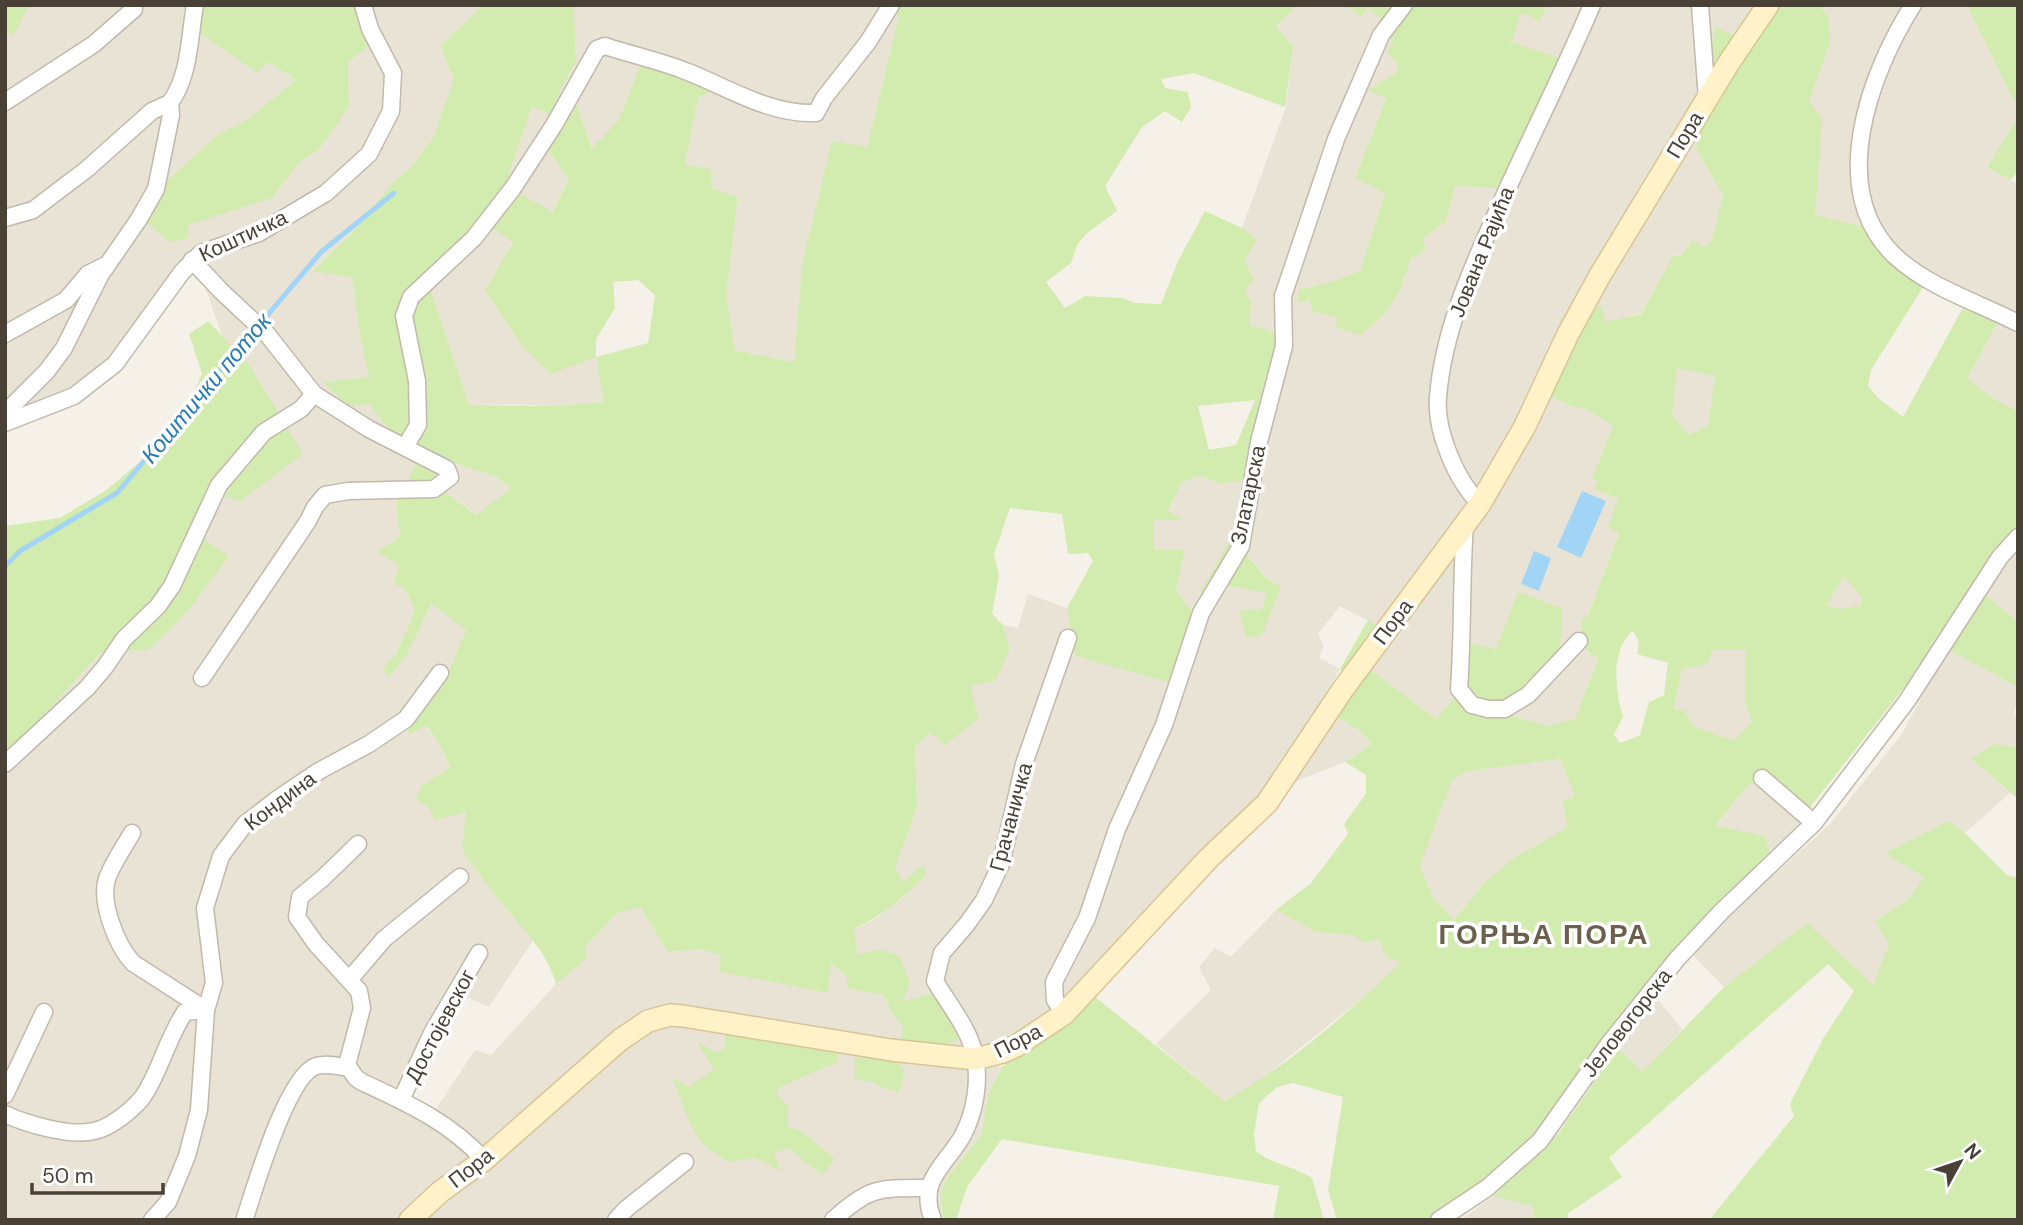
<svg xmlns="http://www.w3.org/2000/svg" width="2023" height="1225" font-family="'DM Sans',sans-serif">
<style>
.residential{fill:#e9e3d6}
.green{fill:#d2ebaf;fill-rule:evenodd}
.water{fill:#a2d5f5}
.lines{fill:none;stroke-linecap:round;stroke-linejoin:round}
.stream{stroke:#a2d5f5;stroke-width:5}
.street-casing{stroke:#c1b9aa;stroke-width:19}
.secondary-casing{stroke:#d8c596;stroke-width:24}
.street{stroke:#fff;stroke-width:16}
.secondary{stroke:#fff1c8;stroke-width:21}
.labels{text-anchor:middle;stroke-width:7;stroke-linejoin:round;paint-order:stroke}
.street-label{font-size:21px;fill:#494136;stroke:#fff}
.water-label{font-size:23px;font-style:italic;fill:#277bb3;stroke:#fff}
.district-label{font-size:28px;font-weight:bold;letter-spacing:2px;fill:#6d5f4d;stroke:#fff}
</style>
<rect width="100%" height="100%" fill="#f5f1e8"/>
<g class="residential">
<polygon points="40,5 201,5 268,62 296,80 245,121 218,134 188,225 272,198 301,161 319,150 349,106 348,62 356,5 483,5 440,46 454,79 433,138 410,168 394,181 352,233 312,270 352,277 360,336 370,377 324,382 369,404 391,432 436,457 496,477 512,489 477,515 445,492 436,474 396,504 400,537 400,565 405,589 415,610 396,654 383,668 407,655 431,603 466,630 445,681 406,726 409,733 426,726 441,747 450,767 422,785 466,812 462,847 512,916 534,939 489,1007 464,996 438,1035 411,1096 436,1109 475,1050 491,1055 556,984 587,958 585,947 617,913 640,907 668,952 701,949 722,956 718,970 828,993 830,964 848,976 848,988 884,995 893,1015 903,1026 936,993 903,1001 858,955 854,929 872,921 908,894 895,868 917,808 915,747 931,732 969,686 1010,649 1003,625 1018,628 1028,594 1067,608 1075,656 1194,615 1176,589 1185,550 1153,550 1153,520 1183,519 1168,512 1182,482 1200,476 1220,484 1243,479 1235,531 1224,552 1225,585 1268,593 1262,609 1245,637 1281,588 1267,578 1244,551 1278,333 1250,325 1251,302 1245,289 1254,280 1245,261 1257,239 1242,228 1286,107 1293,46 1276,26 1298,5 1343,5 1361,17 1368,8 1387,25 1399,64 1396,73 1368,90 1386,97 1355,178 1385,193 1360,271 1328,283 1299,289 1309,299 1404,283 1409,259 1425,250 1423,239 1446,221 1455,186 1561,59 1511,42 1521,13 1540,21 1548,5 1570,5 1578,9 1581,5 1775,5 1752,43 1715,28 1696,148 1723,195 1712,240 1704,247 1673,256 1641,313 1604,323 1591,306 1549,396 1571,406 1586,409 1613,426 1592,478 1598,481 1595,489 1618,499 1608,528 1619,532 1589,613 1582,621 1598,658 1575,720 1548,726 1507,714 1518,592 1496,650 1436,719 1370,669 1379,626 1340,606 1318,634 1324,646 1319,658 1340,669 1271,785 1064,1006 980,1053 943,1051 1002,1067 988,1095 981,1135 947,1178 940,1194 943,1220 5,1220 5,758 101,652 149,650 229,556 201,537 250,366 222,336 193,252 106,362 5,431 5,31 13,35 27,9"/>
<polygon points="574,5 873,5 899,16 867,147 832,142 802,264 794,362 735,350 726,295 738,198 711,188 685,166 698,98 711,91 640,66 618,121 593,149 576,104 559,92 576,62"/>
<polygon points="1819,5 1967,5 2018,109 2018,116 1987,168 2018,184 2018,411 1996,400 1967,379 1999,320 1965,304 1865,227 1815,215 1821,120 1809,100 1829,43 1829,18"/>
<polygon points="532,107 546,112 560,129 548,149 568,179 552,215 505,186"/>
<polygon points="491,227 513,241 485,292 522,346 596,357 604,402 555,406 516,404 469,405 429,288"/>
<polygon points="1677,367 1715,376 1708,425 1688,435 1672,415"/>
<polygon points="2018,548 2018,622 1983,593"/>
<polygon points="1844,575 1862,598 1861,605 1840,609 1827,605"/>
<polygon points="1947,649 2018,687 2018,698 2013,716 2018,717 2018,747 1994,744 1971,759 2010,793 1965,833 1949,821 1885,853 1924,877 1909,899 1876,921 1889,944 1873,986 1807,924 1724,987 1690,952 1830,824 1902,734"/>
<polygon points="1711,650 1745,650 1745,704 1752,721 1734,741 1692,726 1685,711 1674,710 1682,670 1707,663"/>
<polygon points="1336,716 1363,733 1372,744 1345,762 1294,782"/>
<polygon points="1560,759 1576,796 1568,827 1517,856 1485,882 1454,920 1432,896 1420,865 1451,780 1468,771"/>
<polygon points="1761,783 1803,822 1770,852 1765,836 1716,827 1748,785"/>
<polygon points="1276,910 1316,932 1352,935 1365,943 1379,939 1402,962 1368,994 1256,1083 1225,1101 1156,1044 1211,990 1199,967 1215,948 1231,957"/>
<polygon points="1655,996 1682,1029 1642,1073 1618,1048"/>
<polygon points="1493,1196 1533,1206 1534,1220 1461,1220"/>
</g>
<g class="green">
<polygon points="5,5 40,5 27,9 13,36 5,31"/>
<polygon points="201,5 356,5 371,44 348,62 349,106 319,150 301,161 272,198 188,225 188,238 169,242 147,222 164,184 218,134 245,121 296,80 268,62 257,73 196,30"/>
<path d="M483 5H574L576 62 559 92 576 103 592 148 618 121 640 66 663 70 712 91 698 98 685 165 711 169V188L738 197 726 295 735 350 794 362 802 264 832 141 867 147 899 16 877 5H1298L1276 26 1293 46 1285 107 1194 73 1161 79 1165 88 1188 92 1191 107 1182 122 1165 111 1142 127 1105 186 1117 211 1086 234 1077 245 1071 263 1046 282 1065 308 1085 296 1123 298 1135 303 1161 304 1179 259 1205 211 1242 228 1257 239 1245 261 1254 280 1245 289 1251 302 1250 324 1279 334 1244 551 1266 578 1281 587 1262 635 1246 638 1240 610 1262 609 1267 593 1225 585 1215 606 1201 591 1235 531 1243 480 1220 484 1200 476 1182 482 1168 511 1185 520H1153L1154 550H1185L1176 589 1194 615 1168 682 1075 656 1067 608 1093 561 1088 553 1068 554 1062 514 1010 508 994 554 999 576 992 614 1003 625 1010 649 995 681 970 686 979 719 944 745 931 732 915 747 917 808 895 868 903 882 924 865 926 875C905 897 882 916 854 929L858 955 879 949 899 956 910 982 903 1001 936 993 963 1036 937 1050 901 1043 903 1026 893 1015 884 995 847 988V976L831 964 828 993 718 971 721 956 701 949 668 952 640 907 617 913 585 947 587 958 556 984C546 951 531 939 511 914 495 896 481 876 466 856L462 847 466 812 435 820 429 807 416 800 422 785 450 767 441 747 427 726 409 734 406 726 445 681 466 630 431 604 407 655 388 678 383 668 396 654 415 610 405 589 394 584 399 565 376 552 400 537 396 504 417 462 436 474 445 492 476 515 511 488 496 477 436 457 391 432 369 404 348 406 323 382 369 377 360 336 352 277 312 271 352 233 394 181 410 168 433 138 454 79 440 46ZM532 107 546 112 560 129 548 149 568 180 552 214 546 208 505 186ZM491 227 513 242 485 291 522 346 551 374 596 357 604 402 555 406 469 405 430 288ZM638 280 655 295 648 343 596 357V339L615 308 613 282ZM1255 400 1236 445 1209 450 1198 406Z"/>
<path d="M1343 5H1548L1540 21 1521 13 1511 42 1562 59 1500 188 1455 186 1446 221 1423 239 1426 250 1410 259C1401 296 1390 312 1360 335L1335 327 1337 317 1313 312 1309 300 1297 303 1299 289 1328 283 1360 271 1385 193 1355 178 1386 98 1367 90 1396 73 1398 64 1387 52 1392 43 1387 25 1368 8 1361 17Z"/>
<path d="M1775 5H1819L1829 18 1830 43 1809 100 1822 120 1815 215 1865 227 1925 284 1871 370 1868 386 1878 398 1903 417 1965 304 1999 320 1967 379 1996 400 2018 411V527L1948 620 1906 685 1808 810 1761 783 1748 785 1716 826 1765 836 1770 852 1714 909 1531 1148 1427 1220H1337L1328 1190 1343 1097 1293 1083 1277 1087 1259 1103 1254 1135 1256 1151C1273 1165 1293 1166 1312 1178L1324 1220H1273L1279 1186 1002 1139 967 1187 956 1220H943L940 1194 947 1178 981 1135 988 1095 1002 1067 1071 1019 1095 997 1225 1101C1286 1067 1351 1011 1401 962L1386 957 1379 939 1365 943 1352 935 1316 932 1276 910 1311 883 1348 834 1344 824 1366 794V775L1345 762 1372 744 1363 733 1336 716 1370 669 1436 719 1465 686 1467 643 1496 649 1518 592 1562 608 1560 655 1507 714 1548 726 1575 719 1598 659 1580 645 1582 621 1589 613 1619 533 1608 528 1618 499 1594 489 1598 481 1592 478 1613 426 1586 409 1571 406 1549 396 1592 305 1601 306 1605 322 1641 314 1673 256 1681 255 1693 240 1704 247 1712 240 1723 195 1696 148 1715 27 1752 43ZM1677 368 1715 376 1708 425 1689 435 1672 415ZM1844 576 1862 598 1861 605 1840 609 1827 605ZM1633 631 1639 642 1637 654 1668 663 1664 695 1649 702 1640 735 1620 743 1614 735 1623 716C1615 692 1610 648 1633 631ZM1712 650H1745V704L1752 721 1734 741 1693 726 1685 711 1674 709 1682 670 1708 663ZM1560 759 1575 796 1562 800 1568 827 1517 856 1485 882 1454 920 1432 896 1420 865 1452 780 1468 771Z"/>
<polygon points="1967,5 2018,5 2018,109"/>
<polygon points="2018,116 2018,170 2011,180 1987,168"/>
<polygon points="208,321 250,366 303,454 240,501 221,496 201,537 229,556 188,611 149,650 101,652 5,758 5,526 60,518 105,491 176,432 202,374 189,334"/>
<polygon points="1983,593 2018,622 2018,687 1947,649"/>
<polygon points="1368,620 1379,626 1345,672 1340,669"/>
<polygon points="1994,744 2018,747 2018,799 1971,759"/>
<polygon points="1949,821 1965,833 2007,875 2018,878 2018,1220 1709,1220 1794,1116 1790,1104 1823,1039 1854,991 1828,964 1609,1158 1622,1177 1567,1214 1570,1220 1534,1220 1533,1206 1493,1196 1558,1134 1618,1048 1642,1072 1724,987 1807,923 1873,985 1889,944 1875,921 1909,899 1924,877 1885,853"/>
<polygon points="725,1031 839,1051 838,1062 782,1086 775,1093 788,1106 787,1126 804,1133 835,1159 822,1175 788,1148 774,1153 781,1171 756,1158 728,1162 703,1145 688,1119 672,1077 688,1087 714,1070 696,1040 716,1053 725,1048"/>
<polygon points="855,1058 894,1059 904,1070 902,1084 897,1095 895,1089 890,1091 872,1082 855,1079"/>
</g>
<g class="water">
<polygon points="1582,491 1606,501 1581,558 1557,547"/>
<polygon points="1534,551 1551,558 1539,591 1521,584"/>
</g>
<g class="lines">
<polyline class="stream" points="5,566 20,551 117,493 321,252 394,193"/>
<g class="street-casing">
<g id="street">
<polyline points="1700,5 1707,99"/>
<path d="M1913 5C1870 73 1825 191 1896 257 1930 288 1977 302 2018 323"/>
<polyline points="5,102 94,44 134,9"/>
<polyline points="5,218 33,210 87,169 152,111 170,103"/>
<polyline points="192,260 221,291 267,334 314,394 369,429 447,469 450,477 434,489 348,491 325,495 315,507 308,521 202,678"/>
<polyline points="5,334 66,300 88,274 108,264"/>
<path d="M5 413 47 371 64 348 101 274 139 219 156 189 171 115 170 103C190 75 189 39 195 5"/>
<polyline points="5,423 74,396 115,364 182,272 201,253 259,233 326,193 369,154 391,111 393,73 370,29 363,5"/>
<path d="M405 447 418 425 417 381 404 316 411 297 474 238 513 188 554 125 597 49 605 46C632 55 661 61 688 72 729 88 770 115 816 113L824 98 868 42 891 5"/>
<path d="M1480 504C1456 480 1435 431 1438 397 1443 333 1470 272 1496 214 1527 144 1562 76 1592 5"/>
<path d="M1465 524C1461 579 1463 634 1459 689L1472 705 1488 709H1505L1528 695 1579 641"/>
<polyline points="5,764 87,688 105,667 124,639 158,606 172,586 219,485 264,432 301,409 314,394"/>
<polyline points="1762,778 1814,823"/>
<path d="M132 833C124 847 114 861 108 876 98 900 117 946 133 963L206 1010"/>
<path d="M358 844 323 878 300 897 297 917 316 944 359 991 362 1008 347 1065 356 1078 362 1082C407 1103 450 1122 484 1160"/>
<polyline points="349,980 384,939 460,877"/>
<polyline points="1064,1014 1055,1000 1054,982 1087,918 1117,829 1164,725 1201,613 1241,546 1259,442 1284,346 1283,296 1336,139 1381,35 1404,5"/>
<polyline points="5,1095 44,1012"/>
<polyline points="401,1100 432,1033 479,953"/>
<path d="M5 1114C26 1124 71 1137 94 1131 110 1128 131 1111 142 1098 159 1075 167 1038 185 1012L206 1010"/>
<path d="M245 1218C255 1187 287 1076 316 1066 327 1063 338 1066 349 1068"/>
<polyline points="152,1220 168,1202 187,1156 199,1110 206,1010 214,983 205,908 221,856 245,824 276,800 319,771 369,744 406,719 440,673"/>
<polyline points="616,1220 626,1209 685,1162"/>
<path d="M833 1220C870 1186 880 1188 928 1188"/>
<path d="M933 1220C917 1179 946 1166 963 1135 975 1112 980 1082 975 1056 969 1028 949 1005 935 981L942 953 967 924 984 900 1001 864 1024 764 1068 638"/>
<polyline points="1439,1220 1487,1188 1540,1141 1608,1045 1677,959 1722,911 1814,823 1907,701 2000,557 2018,537"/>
</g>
</g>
<g class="secondary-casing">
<polyline id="secondary" points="410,1220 440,1192 484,1160 620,1040 648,1021 670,1015 683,1016 891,1050 975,1059 1003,1052 1016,1046 1064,1014 1209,858 1267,803 1343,689 1480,504 1525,426 1568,334 1599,277 1730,61 1768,5"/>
</g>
<use href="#street" class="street"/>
<use href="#secondary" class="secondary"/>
</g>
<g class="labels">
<g class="street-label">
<text transform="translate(1685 135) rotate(-59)" y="7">Пора</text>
<text transform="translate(243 236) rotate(-25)" y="7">Коштичка</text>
<text transform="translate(1482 252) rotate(-68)" y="7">Јована Рајића</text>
<text transform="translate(1248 495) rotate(-78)" y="7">Златарска</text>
<text transform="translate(1393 622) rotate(-53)" y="7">Пора</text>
<text transform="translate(280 801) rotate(-37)" y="7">Кондина</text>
<text transform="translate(1011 817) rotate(-75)" y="7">Грачаничка</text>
<text transform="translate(1627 1023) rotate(-52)" y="7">Јеловогорска</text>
<text transform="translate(440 1026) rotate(-62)" y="7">Достојевског</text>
<text transform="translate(1018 1041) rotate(-27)" y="7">Пора</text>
<text transform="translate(471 1168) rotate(-38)" y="7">Пора</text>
</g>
<g class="water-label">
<text transform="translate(206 388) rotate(-50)" y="8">Коштички поток</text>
</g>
<g class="district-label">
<text x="1544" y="944">ГОРЊА ПОРА</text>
</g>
</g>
<rect width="2023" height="1225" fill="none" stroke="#494136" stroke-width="14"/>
<g transform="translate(1960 1162) rotate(50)" stroke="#ffffff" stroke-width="5" paint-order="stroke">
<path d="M0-5L12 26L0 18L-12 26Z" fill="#494136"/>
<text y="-10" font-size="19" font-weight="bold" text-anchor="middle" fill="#494136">N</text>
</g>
<path d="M32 1183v10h131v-10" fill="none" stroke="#494136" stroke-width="3.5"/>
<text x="42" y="1183" font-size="21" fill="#494136" stroke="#ffffff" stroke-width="5" paint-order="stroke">50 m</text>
</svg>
